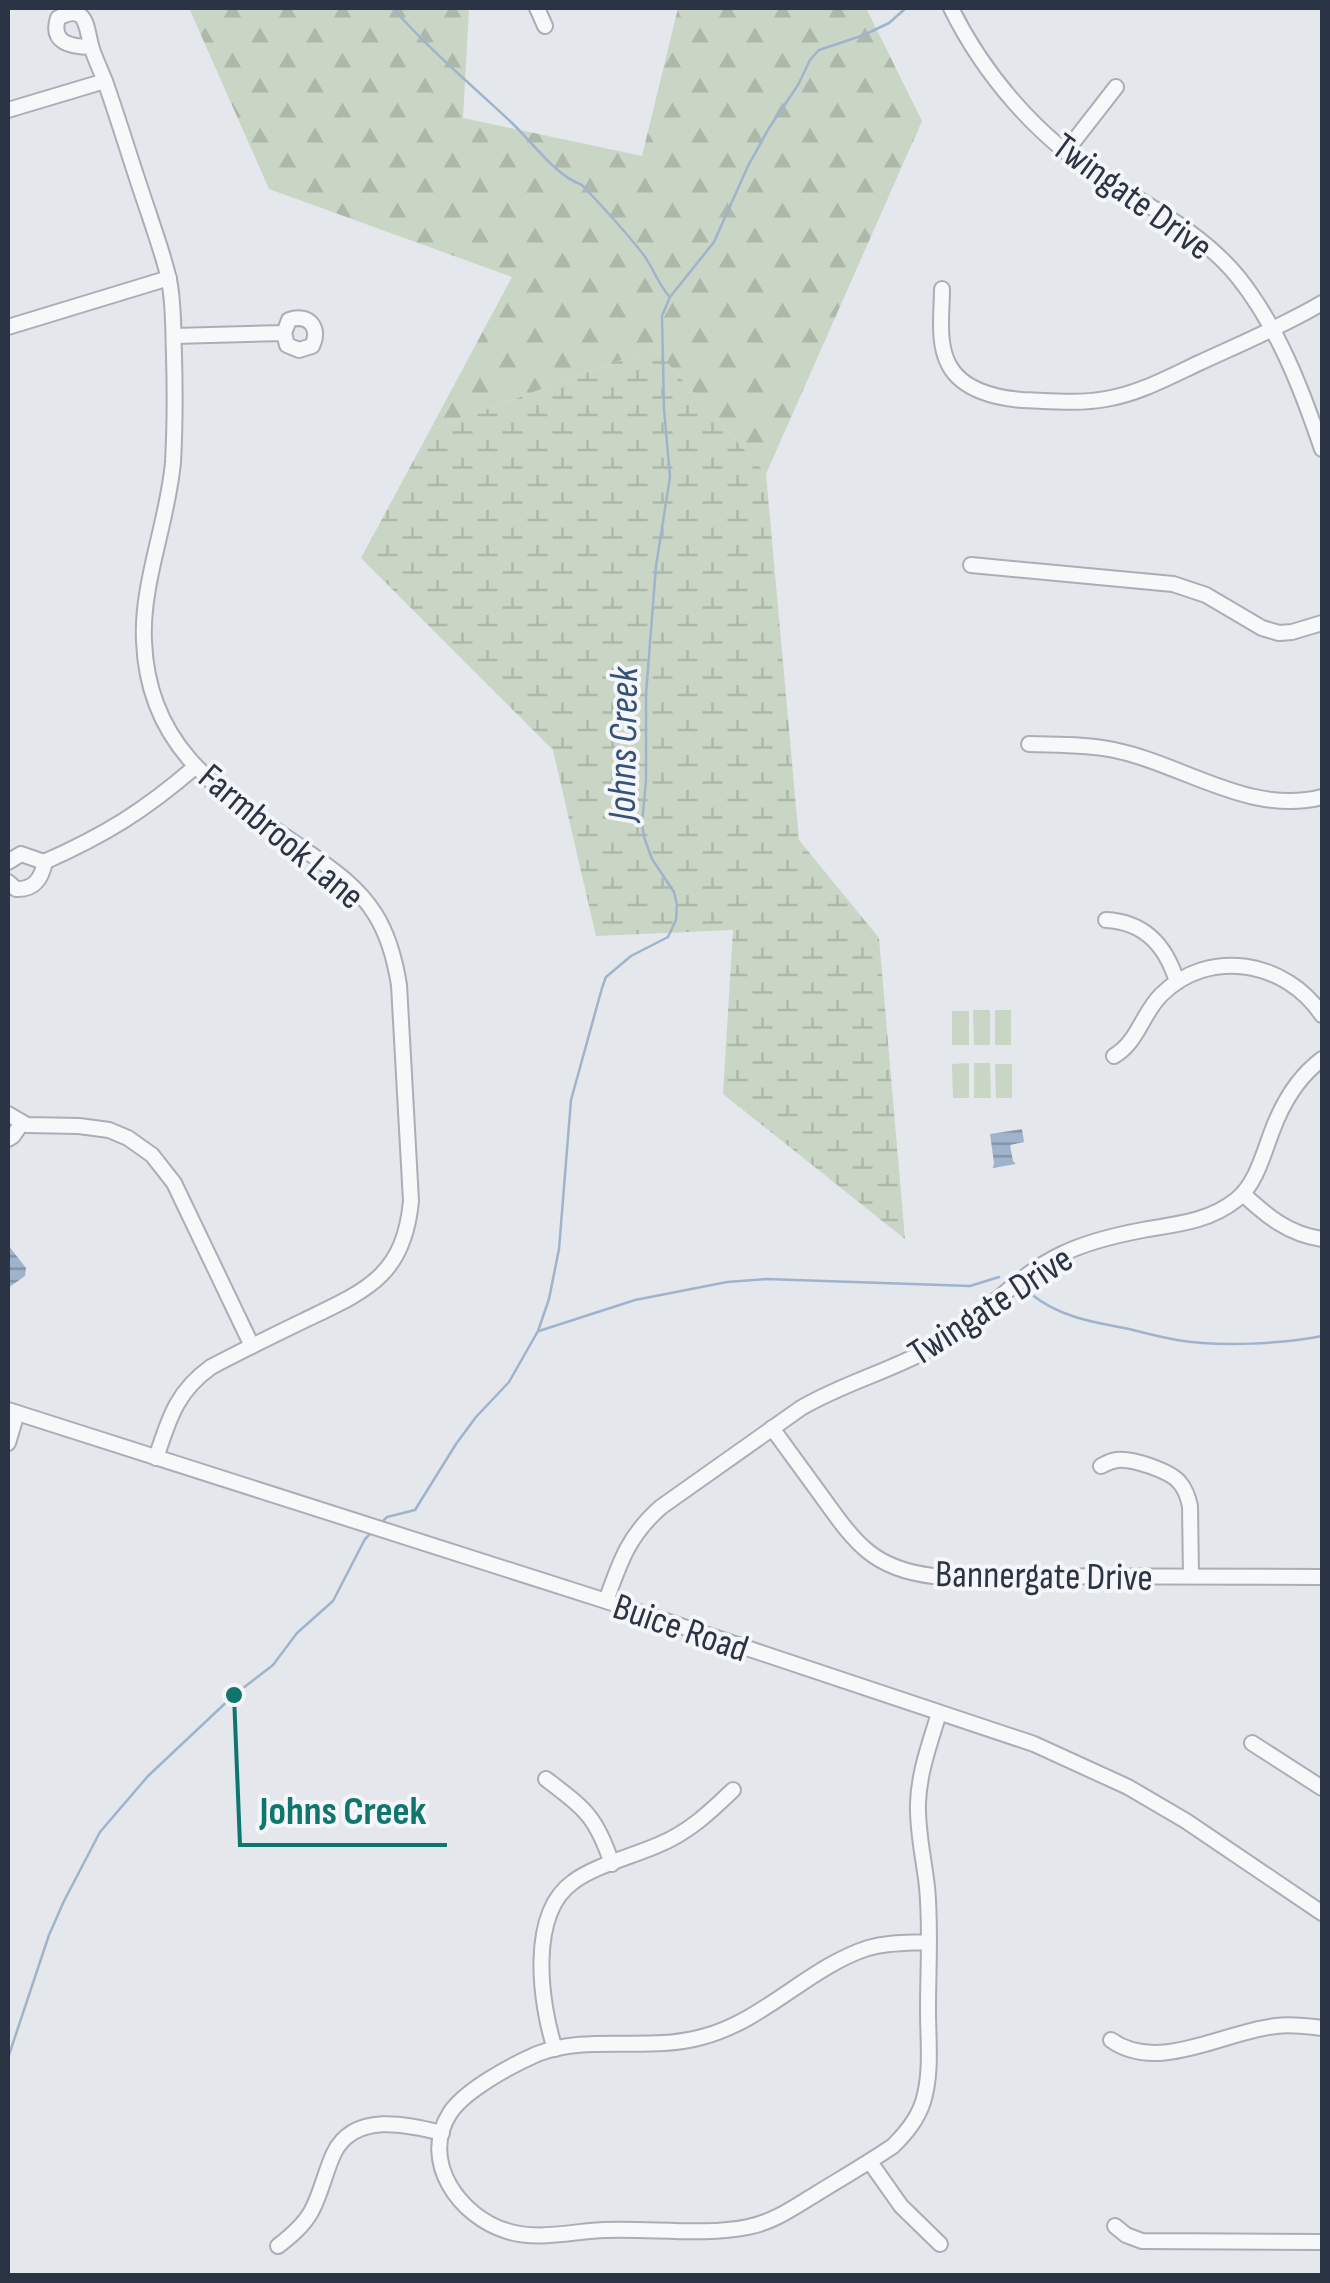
<svg xmlns="http://www.w3.org/2000/svg" width="1330" height="2283" font-family="'Sofia Sans Condensed',sans-serif">
<style>
.green{fill:#c9d6c5}
.forest{fill:url(#forest-firs)}
.wetland{fill:url(#wetland-marsh)}
.water{fill:url(#water-rules)}
.lines{fill:none;stroke-linecap:round;stroke-linejoin:round}
.stream{stroke:#9fb4cc;stroke-width:2.5}
.minor-casing{stroke:#a9aeb7;stroke-width:18}
.minor{stroke:#f7f8fa;stroke-width:14}
.labels{text-anchor:middle;stroke-width:8;stroke-linejoin:round;paint-order:stroke}
.street-label{font-size:38px;fill:#2b3445;stroke:#f4f6f9}
.water-label{font-size:40px;font-style:italic;fill:#34527a;stroke:#f4f6f9}
.leader{fill:none;stroke:#0f766e;stroke-width:4}
.callout-dot{fill:#0f766e;stroke:#f4f6f9;stroke-width:4}
.callout-label{font-size:40px;text-anchor:middle;font-weight:bold;fill:#0f766e;stroke:#f4f6f9;stroke-width:8;stroke-linejoin:round;paint-order:stroke}
</style>
<defs>
<pattern id="forest-firs" width="22" height="20" patternUnits="userSpaceOnUse" patternTransform="scale(2.5)"><rect width="22" height="20" fill="#c9d6c5"/><path d="M5 1l3.5 6h-7zM16 11l3.5 6h-7z" fill="#adb8ab"/></pattern>
<pattern id="wetland-marsh" width="20" height="14" patternUnits="userSpaceOnUse" patternTransform="scale(2.5)"><rect width="20" height="14" fill="#c9d6c5"/><path d="M1 5h8M5 5V1M11 12h8M15 12V8" fill="none" stroke="#adb8ab"/></pattern>
<pattern id="water-rules" width="6" height="5" patternUnits="userSpaceOnUse" patternTransform="scale(2.5)"><rect width="6" height="5" fill="#9fb4cc"/><path d="M0 2.5h6" fill="none" stroke="#8293a7"/></pattern>
</defs>
<rect width="100%" height="100%" fill="#e4e7ec"/>
<g class="green">
<polygon points="973,1010 990,1010 990,1045 974,1045"/>
<rect x="995" y="1010" width="16" height="35"/>
<rect x="952" y="1011" width="17" height="34"/>
<polygon points="969,1063 969,1098 953,1098 952,1064"/>
<polygon points="974,1063 990,1063 991,1098 974,1098"/>
<polygon points="995,1064 1012,1064 1012,1098 996,1098"/>
</g>
<polygon class="forest" points="189,8 469,8 463,118 642,156 678,8 866,8 922,121 766,474 654,348 430,430 512,277 269,189"/>
<polygon class="wetland" points="654,348 766,474 799,840 879,938 905,1239 723,1094 733,930 596,936 553,750 361,558 430,430"/>
<g class="water">
<polygon points="1022,1129 1024,1142 1010,1145 1013,1161 1016,1164 993,1168 994,1163 990,1134"/>
<polygon points="8,1245 26,1268 25,1276 8,1288"/>
</g>
<g class="lines">
<g class="stream">
<path d="M393 8C429 50 472 85 512 123 533 143 556 176 582 185 603 207 624 230 643 254 653 267 658 284 669 296"/>
<path d="M1031 1294C1058 1316 1091 1322 1124 1328 1142 1332 1159 1337 1177 1340 1218 1347 1282 1344 1322 1336"/>
<polyline points="539,1331 635,1300 727,1282 766,1279 970,1286 999,1277"/>
<polyline points="381,1523 387,1517 415,1510 456,1444 476,1417 509,1382 538,1331 549,1299 559,1249 571,1100 602,988 606,977 631,956 668,937 676,920 677,905 674,892 652,859 644,837 642,823 646,781 646,694 656,566 670,477 664,409 662,316 670,297 714,242 748,166 769,128 798,85 810,60 819,50 864,35 889,23 906,8"/>
<polyline points="8,2058 49,1935 64,1901 100,1832 148,1776 234,1695 273,1665 297,1633 333,1601 365,1539 372,1532"/>
</g>
<g class="minor-casing">
<g id="minor">
<polyline points="537,8 545,26"/>
<path d="M951 8C984 75 1038 138 1103 178 1150 207 1202 233 1238 277 1278 327 1302 390 1322 449"/>
<path d="M91 47C71 47 50 43 58 18 88 2 86 29 92 49 96 61 102 73 106 84 121 127 134 171 149 214 156 236 164 257 169 280 174 304 173 330 174 355 175 391 175 426 173 462 168 521 141 584 144 641 148 750 222 793 302 848 329 867 357 885 375 914 389 936 395 960 399 985L411 1201C404 1277 365 1291 303 1321 272 1336 241 1351 211 1367 176 1392 169 1419 156 1458"/>
<polyline points="8,110 105,81"/>
<polyline points="1067,150 1116,87"/>
<path d="M942 289C942 312 937 343 949 365 962 390 996 398 1022 400 1050 401 1078 404 1106 399 1138 394 1169 377 1199 363 1240 344 1283 326 1322 303"/>
<polyline points="8,327 169,278"/>
<path d="M174 336 284 333 289 320C309 313 321 328 312 346L299 350 287 345 284 333"/>
<polyline points="971,565 1173,584 1206,595 1262,628 1279,633 1292,632 1322,623"/>
<path d="M1029 744C1057 745 1086 744 1114 750 1183 764 1250 816 1322 797"/>
<path d="M8 862 21 854 44 862C105 835 144 811 195 767"/>
<path d="M8 882 16 889C34 890 42 878 45 861"/>
<path d="M1106 920C1145 922 1166 946 1177 982"/>
<path d="M1114 1056C1138 1042 1142 1014 1161 995 1209 947 1286 961 1322 1015"/>
<polyline points="8,1114 27,1125 79,1126 109,1130 128,1138 152,1155 174,1183 252,1346"/>
<polyline points="8,1139 13,1136 22,1123"/>
<path d="M1243 1194C1267 1216 1288 1234 1322 1239"/>
<polyline points="8,1410 606,1601 1034,1744 1128,1787 1186,1821 1322,1913"/>
<path d="M772 1428C789 1451 806 1475 823 1498 856 1544 874 1569 933 1576L1322 1577"/>
<polyline points="8,1443 17,1413"/>
<path d="M1101 1466C1107 1463 1110 1461 1117 1460 1132 1458 1171 1471 1180 1483 1186 1490 1188 1497 1190 1506L1191 1576"/>
<path d="M606 1601C620 1562 628 1536 661 1507L801 1408C845 1382 895 1370 939 1344 983 1318 1015 1276 1062 1254 1087 1242 1116 1235 1143 1230 1176 1224 1208 1222 1236 1200 1259 1182 1265 1145 1277 1119 1287 1096 1302 1074 1322 1059"/>
<polyline points="1252,1743 1322,1788"/>
<path d="M546 1779C585 1809 596 1816 612 1864"/>
<path d="M928 1942C908 1943 888 1942 868 1948 809 1967 764 2021 702 2037 649 2052 587 2034 537 2054 512 2065 465 2090 450 2113 419 2161 460 2217 507 2231 537 2241 574 2231 605 2230 650 2228 705 2236 748 2227 774 2222 794 2207 816 2194 842 2178 868 2163 893 2146 906 2133 917 2120 923 2102 932 2073 928 2040 928 2010 928 1969 931 1927 927 1887 924 1859 917 1832 918 1803 919 1772 930 1743 939 1713"/>
<path d="M1111 2040C1158 2074 1225 2031 1276 2026 1291 2024 1307 2026 1322 2028"/>
<path d="M555 2049C540 2003 528 1914 573 1882 594 1866 633 1856 658 1845 688 1833 710 1812 733 1790"/>
<polyline points="870,2162 901,2206 940,2244"/>
<polyline points="1115,2226 1126,2235 1142,2241 1322,2242"/>
<path d="M278 2246C291 2236 303 2226 311 2212 321 2194 325 2172 334 2153 354 2112 407 2124 442 2133"/>
</g>
</g>
<use href="#minor" class="minor"/>
</g>
<g class="labels">
<g class="street-label">
<text transform="translate(1133 196) rotate(36)" y="13">Twingate Drive</text>
<text transform="translate(282 836) rotate(40)" y="13">Farmbrook Lane</text>
<text transform="translate(990 1305) rotate(-33)" y="13">Twingate Drive</text>
<text transform="translate(1044 1575) rotate(1)" y="13">Bannergate Drive</text>
<text transform="translate(681 1627) rotate(19)" y="13">Buice Road</text>
</g>
<g class="water-label">
<text transform="translate(622 744) rotate(-89)" y="14">Johns Creek</text>
</g>
</g>
<path class="leader" d="M234 1695L240 1845H447"/>
<circle class="callout-dot" cx="234" cy="1695" r="10"/>
<g class="callout-label">
<text x="343" y="1824">Johns Creek</text>
</g>
<rect width="1330" height="2283" fill="none" stroke="#2b3445" stroke-width="20"/>
</svg>
